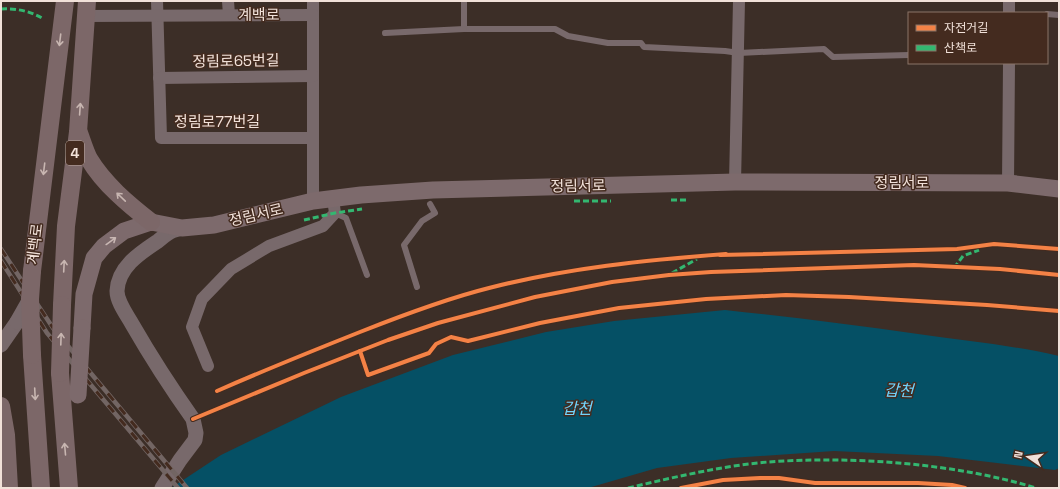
<svg xmlns="http://www.w3.org/2000/svg" width="1060" height="489" font-family="'Space Grotesk','Noto Sans KR',sans-serif">
<style>
.water{fill:#055065}
.lines{fill:none;stroke-linecap:round;stroke-linejoin:round}
.service{stroke:#78696b;stroke-width:6}
.minor{stroke:#78696b;stroke-width:12}
.tertiary{stroke:#78696b;stroke-width:15}
.secondary{stroke:#7d6a6c;stroke-width:17}
.primary{stroke:#7c6768;stroke-width:18}
.rail-casing{stroke:#726563;stroke-width:4.5}
.rail{stroke:#442b1f;stroke-width:3;stroke-dasharray:9;stroke-linecap:butt}
.tertiary-bridge{stroke:#78696b;stroke-width:15}
.secondary-bridge{stroke:#7d6a6c;stroke-width:17}
.primary-bridge{stroke:#7c6768;stroke-width:18}
.quiet{stroke:#33b770;stroke-width:3;stroke-dasharray:6 3;stroke-linecap:butt}
.cycleway-casing{stroke:#442b1f;stroke-width:6}
.cycleway{stroke:#f48246;stroke-width:4}
.oneway{stroke:#c8b6b1}
.oneway2{stroke:#c8b7b3}
.labels{text-anchor:middle;stroke-width:3;stroke-linejoin:round;paint-order:stroke}
.shield{fill:#442b1f;stroke:#bdaaa1;stroke-width:1}
.shield-label{font-size:14px;font-weight:bold;fill:#f1e1d9}
.street-label{font-size:15px;fill:#f1e1d9;stroke:#442b1f}
.water-label{font-size:16px;font-style:italic;fill:#70d4fc;stroke:#442b1f}
</style>
<rect width="100%" height="100%" fill="#3c2e27"/>
<path class="water" d="M725 310C790 317 854 325 918 334 966 341 1012 345 1059 356V468L1055 470 938 456 834 451 731 458 657 468 588 488H171L221 455 341 397 453 355 546 332 614 321Z"/>
<g class="lines">
<g class="service">
<polyline points="464,1 464,29 555,29 568,36 608,43 641,43 644,47 725,51 739,53 824,49 833,57 909,55"/>
<polyline points="1047,14 1059,15"/>
<polyline points="385,33 464,29"/>
<polyline points="335,213 346,218 367,275"/>
<polyline points="417,287 404,245 422,221 435,213 430,204"/>
</g>
<g class="minor">
<polyline points="157,1 161,138 313,138"/>
<polyline points="228,1 229,15"/>
<polyline points="313,1 313,201"/>
<polyline points="1009,13 1009,1"/>
<polyline points="86,16 313,15"/>
<polyline points="159,78 313,76"/>
<polyline points="735,182 739,1"/>
<polyline points="1008,183 1009,63"/>
<polyline points="208,366 192,327 202,299 231,269 269,246 323,226 335,213 333,199"/>
</g>
<g class="tertiary">
<polyline points="1,345 17,322"/>
<path d="M162 488 180 460 195 440 196 433 193 419C171 388 151 357 132 324 127 315 117 302 117 291 118 267 140 253 158 241 162 238 166 234 170 232 174 230 178 229 182 228"/>
</g>
<polyline class="secondary" points="82,328 84,294 94,258 104,246 124,231 151,222 182,228 214,225 313,201 361,195 433,190 735,182 1008,183 1059,189"/>
<g class="primary">
<path d="M79 133C82 141 85 151 89 159 104 184 128 204 151 222"/>
<polyline points="32,271 65,1"/>
<polyline points="62,305 66,226 78,132 87,1"/>
<polyline points="32,355 41,488"/>
<polyline points="60,373 69,488"/>
<polyline points="1,406 6,435 9,488"/>
</g>
<g class="rail-casing">
<g id="rail">
<polyline points="1,249 53,328 187,488"/>
<polyline points="1,261 47,333 178,488"/>
</g>
</g>
<use href="#rail" class="rail"/>
<polyline class="tertiary-bridge" points="17,322 30,299"/>
<polyline class="secondary-bridge" points="78,395 82,328"/>
<g class="primary-bridge">
<polyline points="32,271 30,299 32,355"/>
<polyline points="60,373 62,305"/>
</g>
<g class="quiet">
<path d="M1 9C15 8 30 11 42 18"/>
<polyline points="671,200 686,200"/>
<polyline points="574,201 611,201"/>
<polyline points="304,220 335,213 362,209"/>
<polyline points="954,268 963,256 979,250"/>
<polyline points="672,273 697,259"/>
<path d="M628 488C675 477 721 466 768 462 853 456 954 463 1036 488"/>
</g>
<g class="cycleway-casing">
<g id="cycleway">
<polyline points="720,255 957,249 994,244 1059,249"/>
<polyline points="360,351 368,375 429,353 436,344 451,337 468,341 540,323 619,308 706,299 786,295 849,297 987,305 1059,311"/>
<path d="M217 391C265 370 312 351 360 332 403 315 445 299 489 288 567 268 646 260 726 254"/>
<polyline points="193,419 304,373 388,340 438,323 535,297 612,282 669,275 711,272 914,265 1000,269 1059,275"/>
<polyline points="681,488 723,480 760,478 779,478 815,483 918,483 952,485 965,488"/>
</g>
</g>
<use href="#cycleway" class="cycleway"/>
</g>
<defs><path id="oneway-shaft" d="M-6 0H5M1.5-3L5.5 0L1.5 3" fill="none" stroke-width="1.6" stroke-linecap="round" stroke-linejoin="round"/></defs>
<g class="oneway">
<use href="#oneway-shaft" transform="translate(60 40) rotate(97)"/>
<use href="#oneway-shaft" transform="translate(80 109) rotate(-86)"/>
<use href="#oneway-shaft" transform="translate(44 169) rotate(97)"/>
<use href="#oneway-shaft" transform="translate(121 197) rotate(-136)"/>
<use href="#oneway-shaft" transform="translate(64 266) rotate(-87)"/>
<use href="#oneway-shaft" transform="translate(61 339) rotate(-88)"/>
<use href="#oneway-shaft" transform="translate(35 394) rotate(87)"/>
<use href="#oneway-shaft" transform="translate(65 449) rotate(-95)"/>
</g>
<use class="oneway2" href="#oneway-shaft" transform="translate(111 241) rotate(-36)"/>
<g class="labels">
<rect class="shield" x="66" y="141" width="18" height="24" rx="3"/>
<g class="shield-label">
<text x="75" y="158">4</text>
</g>
<g class="street-label">
<text x="259" y="20">계백로</text>
<text transform="translate(236 61) rotate(-1)" y="5">정림로65번길</text>
<text x="217" y="127">정림로77번길</text>
<text x="902" y="188">정림서로</text>
<text transform="translate(578 186) rotate(-1)" y="5">정림서로</text>
<text transform="translate(256 215) rotate(-13)" y="5">정림서로</text>
<text transform="translate(35 244) rotate(-83)" y="5">계백로</text>
</g>
<g class="water-label">
<text transform="translate(899 390) rotate(2)" y="6">갑천</text>
<text x="577" y="414">갑천</text>
</g>
</g>
<rect width="1060" height="489" fill="none" stroke="#f1e1d9" stroke-width="4"/>
<rect x="908" y="12" width="140" height="52" fill="#442b1f" stroke="#897469"/>
<rect x="916" y="25" width="20" height="6" fill="#f48246" stroke="#897469"/>
<text x="944" y="32" font-size="12" fill="#f1e1d9">자전거길</text>
<rect x="916" y="45" width="20" height="6" fill="#33b770" stroke="#897469"/>
<text x="944" y="52" font-size="12" fill="#f1e1d9">산책로</text>
<g transform="translate(1028 457) rotate(283)" stroke="#442b1f" stroke-width="3" paint-order="stroke">
<path d="M0-3L7 15L0 10L-7 15Z" fill="#f1e1d9"/>
<text y="-6" font-size="11" font-weight="bold" text-anchor="middle" fill="#f1e1d9">N</text>
</g>
</svg>
